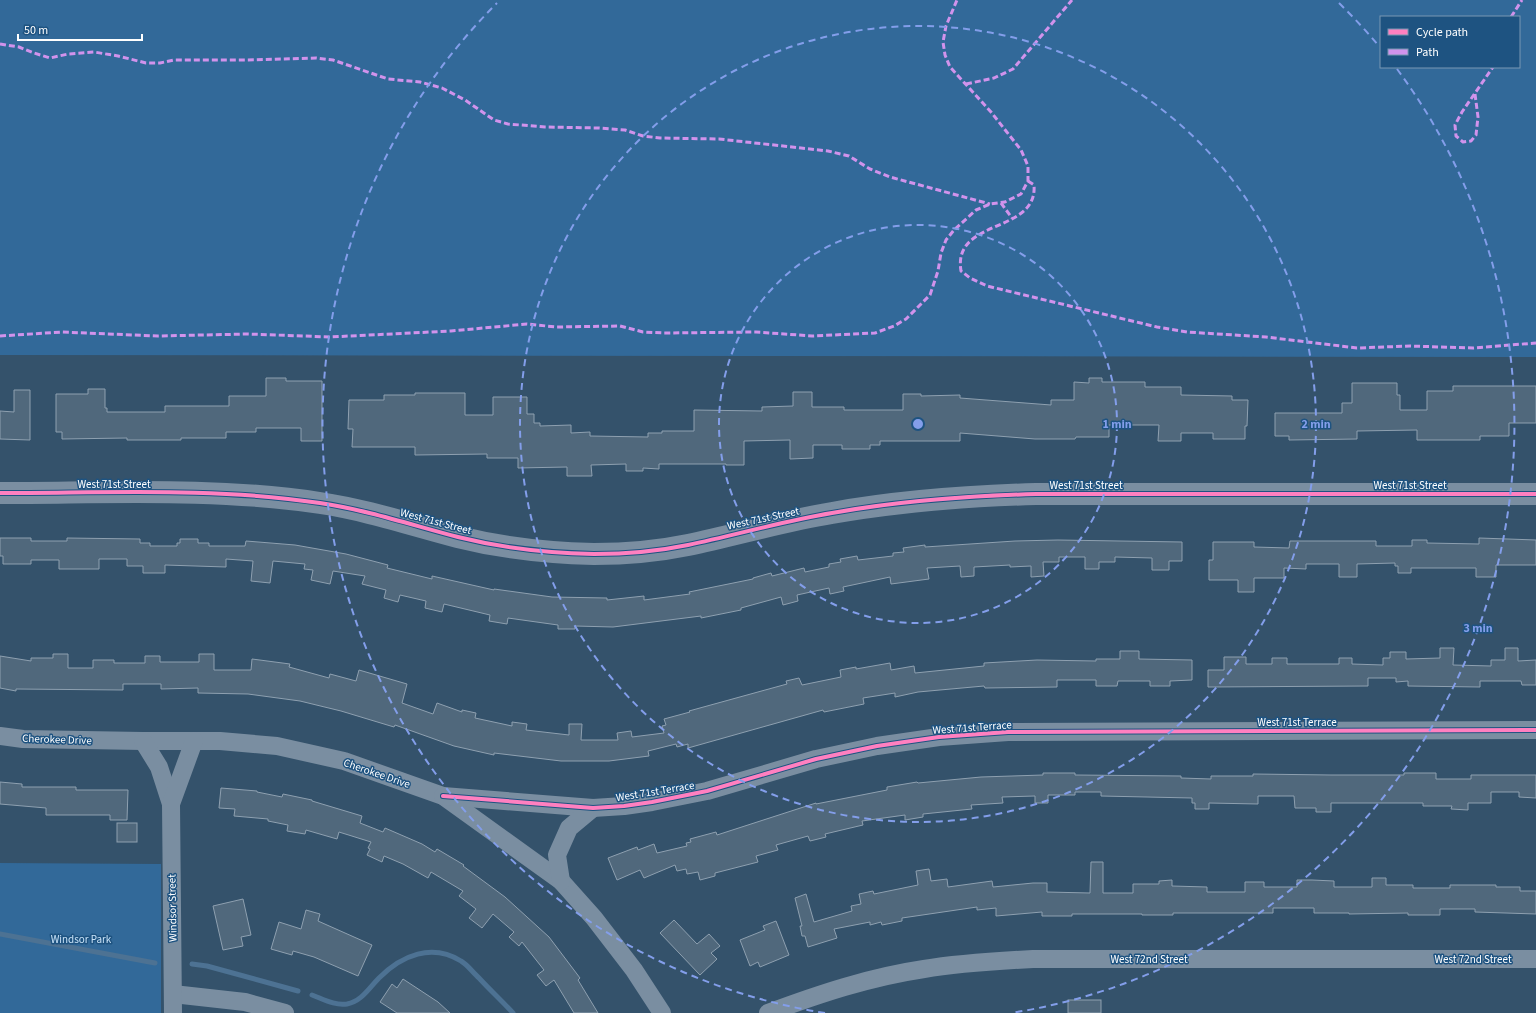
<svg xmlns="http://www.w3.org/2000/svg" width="1536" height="1013" font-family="'Source Sans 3',sans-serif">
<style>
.green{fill:#326999;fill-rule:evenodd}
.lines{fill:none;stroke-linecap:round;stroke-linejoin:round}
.stream{stroke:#4d7293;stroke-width:5}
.building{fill:#50687c;stroke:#8ea0b0}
.minor{stroke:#7a8ea1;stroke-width:18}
.tertiary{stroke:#7a8ea1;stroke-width:22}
.quiet{stroke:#d193ec;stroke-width:3;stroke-dasharray:6 3;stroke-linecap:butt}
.cycleway-casing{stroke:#1e5381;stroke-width:6}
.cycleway{stroke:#ff80c0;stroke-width:4}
.ring{fill:none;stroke:#839eea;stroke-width:2;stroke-dasharray:7 5}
.labels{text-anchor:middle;stroke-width:3;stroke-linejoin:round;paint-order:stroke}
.street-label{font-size:11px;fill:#fff;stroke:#1e5381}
.park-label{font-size:11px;fill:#c8e2f7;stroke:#1e5381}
.centre{fill:#839eea;stroke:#1e5381;stroke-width:2}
.ring-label{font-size:12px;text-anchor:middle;font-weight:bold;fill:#839eea;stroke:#1e5381;stroke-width:3;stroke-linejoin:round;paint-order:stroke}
</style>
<rect width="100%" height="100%" fill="#34526b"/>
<g class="green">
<path d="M0 0H1536V357L0 355ZM1381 17H1519V67H1381Z"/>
<polygon points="0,863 161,864 161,1013 0,1013"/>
</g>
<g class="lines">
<g class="stream">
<polyline points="0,934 155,963"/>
<polyline points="192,964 207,966 298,991"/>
<path d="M312 995C323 999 335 1006 347 1004 362 1001 369 988 379 978 402 955 432 943 461 961 468 965 473 973 479 978 490 990 502 1001 513 1013"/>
</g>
</g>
<g class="building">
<polygon points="266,378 286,378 286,381 322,381 322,441 301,441 301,428 256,428 256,432 226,432 226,438 181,438 181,440 127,440 127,438 62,439 62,432 56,432 56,394 88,394 88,389 105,389 105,408 107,408 107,412 165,412 165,406 229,406 229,396 266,396"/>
<polygon points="1089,378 1102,378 1102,382 1145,382 1145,387 1181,387 1181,395 1232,396 1232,400 1248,400 1247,426 1245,426 1245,439 1213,439 1213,433 1181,433 1181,441 1158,441 1159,425 1109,425 1109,437 1076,437 1075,439 1035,439 960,433 960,441 880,441 880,445 870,445 870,449 842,449 842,445 813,445 813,458 790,459 790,440 744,441 744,465 726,465 726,464 659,464 659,469 643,468 643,471 626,471 626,464 591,465 592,476 567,476 567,467 518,468 518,458 487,458 487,454 415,455 415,447 352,447 353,429 348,429 349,400 384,400 384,395 415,395 415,393 465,393 465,415 493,415 493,397 527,397 527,414 534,414 534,423 540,423 540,426 571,425 571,433 590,432 590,436 648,437 648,433 662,433 662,431 694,431 694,410 762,411 762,407 793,406 793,392 812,392 812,407 844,407 844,410 903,410 903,394 921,394 921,396 960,395 960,398 1051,405 1051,400 1074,400 1074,382 1089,383"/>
<polygon points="1352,383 1397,383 1397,395 1400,395 1400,410 1427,410 1427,391 1453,391 1453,386 1536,386 1536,423 1509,423 1509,436 1480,436 1480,440 1417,440 1417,430 1357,431 1357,439 1289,440 1289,436 1275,436 1275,413 1342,413 1342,403 1352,403"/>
<polygon points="14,390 30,390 30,440 0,439 0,411 14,412"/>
<polygon points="0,538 31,538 31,541 67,541 67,538 140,539 140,543 150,543 150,546 177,546 177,543 180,543 180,539 198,539 198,543 209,543 209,546 245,546 246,541 295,545 346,554 388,565 387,568 432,579 432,576 494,590 494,589 552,597 607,598 607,600 644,596 644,600 690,594 689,592 753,579 753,578 771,573 772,576 804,568 805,572 829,567 829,564 841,562 840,559 857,556 858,560 893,556 893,553 904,552 903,548 925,545 925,547 1015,541 1058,540 1182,542 1182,561 1169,561 1169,570 1152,570 1152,558 1115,557 1115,562 1099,562 1099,569 1085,569 1085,557 1059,557 1059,562 1043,562 1044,576 1031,577 1031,566 1010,567 1010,565 974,567 974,576 961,577 960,566 927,568 929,579 891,584 890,577 843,587 844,591 830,594 829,588 797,595 798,601 783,605 781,597 741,608 741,610 701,618 701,616 613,627 575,626 575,629 558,629 558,625 508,618 507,624 489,621 490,615 444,604 442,612 425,608 426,601 400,595 398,602 384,598 386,590 362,584 365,576 333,571 330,584 311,580 313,570 304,569 305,564 273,561 270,583 251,581 253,561 226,559 226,567 165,565 165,573 143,573 143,566 127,566 127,559 99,559 99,569 59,569 59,560 31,560 31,564 3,564 3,556 0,556"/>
<polygon points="1479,538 1536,540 1536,565 1496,565 1496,577 1476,577 1476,568 1411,568 1411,573 1398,573 1398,566 1395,566 1395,563 1357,564 1357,577 1339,577 1339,564 1306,564 1306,569 1284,568 1284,578 1254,578 1254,592 1238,592 1238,580 1209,580 1209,560 1213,560 1213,542 1254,542 1254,547 1289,548 1290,541 1376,541 1376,546 1412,546 1412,540 1427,540 1427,543 1479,544"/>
<polygon points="1440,648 1454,648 1453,665 1491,666 1491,660 1505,660 1505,648 1518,648 1518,661 1536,660 1536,685 1522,685 1521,681 1480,681 1480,687 1408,686 1408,681 1396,682 1396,678 1368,678 1368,686 1208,687 1208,670 1224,670 1224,657 1246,657 1246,664 1272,664 1272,658 1287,658 1287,664 1339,664 1339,658 1352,658 1352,664 1383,665 1383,658 1390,658 1390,652 1406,652 1406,659 1440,658"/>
<polygon points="1120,651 1139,651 1139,659 1192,660 1192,680 1170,681 1170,686 1150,686 1150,681 1118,681 1117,686 1096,686 1096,680 1057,680 1057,687 985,688 984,686 918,692 895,697 895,693 863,698 864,704 824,712 823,710 688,748 688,744 677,747 676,744 648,751 649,756 609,761 561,761 494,753 494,755 454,746 395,725 394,727 341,711 300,701 248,694 198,693 198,688 161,689 161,684 123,684 123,690 16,689 16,691 0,688 0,656 31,661 31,658 53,658 53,654 68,654 68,668 93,668 93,660 114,660 114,663 145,663 145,656 160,656 160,662 199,662 199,654 214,654 214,670 251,670 252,659 290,664 289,667 329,678 330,674 356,681 359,670 407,684 402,703 433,714 437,703 462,712 462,710 476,713 475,718 512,726 512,722 527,724 526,730 569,735 569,724 582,724 581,740 618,740 617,733 631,731 632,737 664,733 662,726 666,725 664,719 690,712 689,711 787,684 786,681 799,678 802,685 841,677 840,670 856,667 856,669 890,663 891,670 914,666 915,673 984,666 984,663 1037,660 1096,661 1096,659 1120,659"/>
<polygon points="1043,773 1075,773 1075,775 1181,776 1181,778 1211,779 1211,776 1253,776 1253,774 1331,775 1404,775 1404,773 1436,773 1436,779 1471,779 1471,775 1536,775 1536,798 1519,797 1519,792 1491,792 1491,803 1468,803 1468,810 1451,809 1452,806 1423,806 1423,803 1331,803 1331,812 1316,812 1316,808 1295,808 1294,796 1258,796 1258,804 1209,803 1209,809 1195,809 1195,803 1192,803 1192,798 1101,796 1101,792 1075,792 1075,795 1048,795 1048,803 1035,803 1035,796 1002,797 1003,803 971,805 972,809 923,814 923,817 905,820 905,815 862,821 863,825 825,834 826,837 810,841 808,836 776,845 778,850 756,856 758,862 715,873 715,876 700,880 698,872 687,874 686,869 677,871 675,865 644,878 640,870 617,880 608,858 637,847 638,850 654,844 657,853 687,846 686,843 691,842 690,839 716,832 717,835 816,803 816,804 887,790 887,787 917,782 918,783 981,777 1043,775"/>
<polygon points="0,782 22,784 22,787 76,787 76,790 128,790 127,820 110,820 110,815 46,815 46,808 0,804"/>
<polygon points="221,788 257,791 257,792 282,797 283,794 312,800 312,801 362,816 360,823 383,832 385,828 422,844 435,852 437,849 464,865 463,866 505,897 549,937 580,978 578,980 598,1013 574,1013 554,980 546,986 537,975 544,970 522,942 519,946 509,937 514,932 493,914 482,928 469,918 476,909 459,896 463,891 431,872 428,878 403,864 384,856 382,862 367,855 370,849 368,848 371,842 339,832 337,839 306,830 305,834 287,831 288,825 268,821 268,819 234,816 235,809 219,808"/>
<rect x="117" y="823" width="20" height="19"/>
<polygon points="1091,862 1103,862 1103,893 1133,893 1133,884 1159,884 1159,881 1172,880 1172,886 1207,887 1207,892 1245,892 1245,882 1264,882 1264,887 1297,887 1297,880 1312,880 1334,881 1334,887 1372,887 1372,878 1386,878 1386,885 1413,885 1413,888 1450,888 1450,885 1496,885 1496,887 1520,887 1520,891 1536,891 1536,914 1475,912 1475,909 1440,909 1440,915 1408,915 1408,913 1349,914 1349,913 1314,913 1314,908 1273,908 1273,913 1173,913 1173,915 1142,915 1142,914 1072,914 1072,916 1042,916 1042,912 996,916 996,908 977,910 977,907 902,918 902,921 882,925 881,922 870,925 870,922 834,929 837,938 808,947 805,936 802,936 800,926 802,926 795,898 806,894 814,922 852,911 851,906 861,904 859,894 873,891 874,894 918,885 916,871 929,869 931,881 947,879 948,887 992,881 993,887 1033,883 1047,883 1047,892 1090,893"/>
<polygon points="243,899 251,935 241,937 243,946 223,950 213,906"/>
<polygon points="306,910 320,914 318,921 372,945 358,976 314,957 293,951 292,955 271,949 279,922 301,929"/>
<polygon points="674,920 697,944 709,934 720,946 711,953 717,959 700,975 660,933"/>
<polygon points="776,921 789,955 760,967 758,962 750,966 740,940 765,930 763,926"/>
<polygon points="403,979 438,1002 450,1013 397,1013 380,1002 392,984 397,988"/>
<rect x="1068" y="1000" width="33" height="13"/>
</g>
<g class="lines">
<g class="minor">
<polyline points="0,736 23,739 143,741 220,741 277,746 344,761 443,796 561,881 594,918 634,970 662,1013"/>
<polyline points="143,741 159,767 171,804"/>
<polyline points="443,796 593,808 624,806 652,802 707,791 816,759 877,746 939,737 1008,732 1536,730"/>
<polyline points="561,881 557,855 569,828 593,808"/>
<polyline points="173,994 245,1002 285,1013"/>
<polyline points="173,1013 171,804 194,741"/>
<path d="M768 1013C819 994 870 977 924 969 960 963 996 961 1033 959H1536"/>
</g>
<path class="tertiary" d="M0 493C107 493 215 487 320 503 367 510 412 525 458 537 502 548 549 553 594 554 623 554 659 551 688 545 736 535 783 521 832 513 899 501 967 496 1036 494H1536"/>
<g class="quiet">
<polyline points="1511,17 1522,0"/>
<polyline points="0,44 19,47 34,53 50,58 68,54 94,52 118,56 146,63 160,63 174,60 247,60 316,58 333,60 388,79 420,82 442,88 465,100 494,120 508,124 545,127 599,128 625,130 643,136 660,138 719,139 828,151 849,156 870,169 890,177 990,204"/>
<polyline points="966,84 994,78 1013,69 1072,0"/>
<polyline points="1475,94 1478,117 1476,135 1471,141 1463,142 1456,136 1455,125 1462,112 1493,67"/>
<path d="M1028 181 1034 185C1038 234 952 218 961 271L970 278 987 286 1157 327 1187 332 1266 337 1357 348 1410 346 1473 348 1536 343"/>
<polyline points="1001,203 1012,218"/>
<polyline points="0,336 62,332 158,336 248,334 330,337 451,331 527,324 556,327 620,326 643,332 664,333 756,332 812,336 875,333 894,326 906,319 930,295 938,271 941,253 946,240 954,230 976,210 990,204 1005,202 1021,194 1028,181 1028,166 1021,150 991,112 950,67 945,55 943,42 946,26 957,0"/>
</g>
<g class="cycleway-casing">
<g id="cycleway">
<path d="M0 493C107 493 215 487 320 503 367 510 412 525 458 537 502 548 549 553 594 554 623 554 659 551 688 545 736 535 783 521 832 513 899 501 967 496 1036 494H1536"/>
<polyline points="443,796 593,808 624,806 652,802 707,791 816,759 877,746 939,737 1008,732 1536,730"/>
</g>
</g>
<use href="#cycleway" class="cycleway"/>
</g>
<g class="ring">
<circle cx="918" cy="424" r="199"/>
<circle cx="918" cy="424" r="398"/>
<path d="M825 1013A596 596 0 0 1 497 3M1339 3A596 596 0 0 1 1378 45M1397 69A596 596 0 0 1 1011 1013"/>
</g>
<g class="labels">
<g class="street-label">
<text x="114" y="488">West 71st Street</text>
<text x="1086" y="489">West 71st Street</text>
<text x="1410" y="489">West 71st Street</text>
<text transform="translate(763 518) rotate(-12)" y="4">West 71st Street</text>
<text transform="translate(436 521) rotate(15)" y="4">West 71st Street</text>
<text x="1297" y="726">West 71st Terrace</text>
<text transform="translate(972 727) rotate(-4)" y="4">West 71st Terrace</text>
<text transform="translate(57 739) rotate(2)" y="4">Cherokee Drive</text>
<text transform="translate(377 773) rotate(19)" y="4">Cherokee Drive</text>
<text transform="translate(655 791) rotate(-9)" y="4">West 71st Terrace</text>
<text transform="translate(172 908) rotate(-91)" y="4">Windsor Street</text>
<text x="1149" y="963">West 72nd Street</text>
<text x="1473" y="963">West 72nd Street</text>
</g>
<g class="park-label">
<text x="81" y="943">Windsor Park</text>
</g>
</g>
<circle cx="918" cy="424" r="6" class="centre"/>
<g class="ring-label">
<text x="1117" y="428">1 min</text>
<text x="1316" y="428">2 min</text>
<text x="1478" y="632">3 min</text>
</g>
<rect x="1380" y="16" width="140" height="52" fill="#1e5381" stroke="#7898b3"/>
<rect x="1388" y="29" width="20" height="6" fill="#ff80c0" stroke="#7898b3"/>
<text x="1416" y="36" font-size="12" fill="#ffffff">Cycle path</text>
<rect x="1388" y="49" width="20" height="6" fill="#d193ec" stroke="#7898b3"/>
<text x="1416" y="56" font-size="12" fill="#ffffff">Path</text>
<path d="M18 34v6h124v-6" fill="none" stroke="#ffffff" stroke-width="2"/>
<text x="24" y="34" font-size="12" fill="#ffffff" stroke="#1e5381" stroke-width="3" paint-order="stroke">50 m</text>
</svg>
